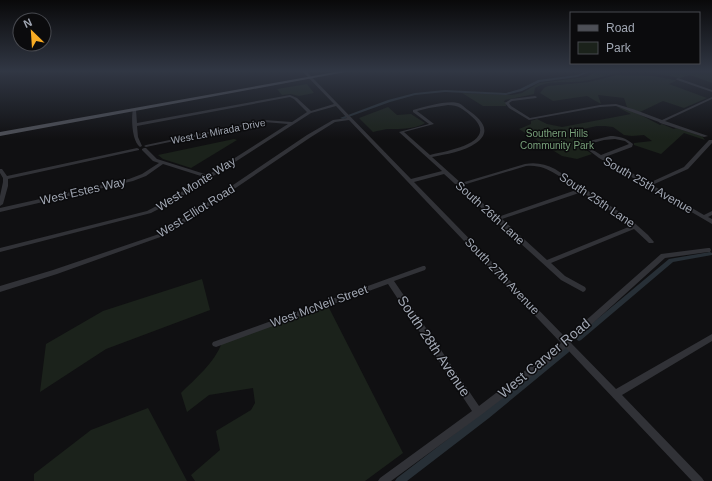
<svg xmlns="http://www.w3.org/2000/svg" width="712" height="481" font-family="Arial,sans-serif">
<style>
.green{fill:#1b221b}
.lines{fill:none;stroke-linecap:round;stroke-linejoin:round}
.canal{fill:#272f36;fill-rule:evenodd}
.minor{fill:#313237;fill-rule:evenodd}
.major{fill:#4d4f56;fill-rule:evenodd}
.labels{text-anchor:middle;stroke-width:3;stroke-linejoin:round;paint-order:stroke}
.far-street-label{font-size:10px;fill:#a1a7b3;stroke:#0b0b0d}
.far-park-label{font-size:10px;fill:#779f79;stroke:#0b0b0d}
.street-label{font-size:12px;fill:#a1a7b3;stroke:#0b0b0d}
.near-street-label{font-size:14px;fill:#a1a7b3;stroke:#0b0b0d}
</style>
<rect width="100%" height="100%" fill="#101012"/>
<g class="green">
<path d="M598 71 620 72C609 75 596 79 584 81 568 84 549 79 535 88L534 94 505 100 504 102H506V106H483L462 93 512 95 522 93 539 83 586 77Z"/>
<polygon points="646,71 712,71 712,83 690,75 680,78 674,77"/>
<polygon points="617,75 653,76 675,80 676,81 669,84 707,98 684,108 663,101 640,112 627,107 624,98 598,95 601,104 587,96 553,101 540,93 544,88 548,86 589,82"/>
<polygon points="307,84 314,93 299,96 291,94 282,95 277,89"/>
<path d="M388 107 397 115 411 114 425 123C416 129 400 129 390 129 384 129 378 131 373 132L359 118Z"/>
<polygon points="617,107 631,110 660,125 662,124 674,129 676,128 702,136 705,140 684,133 661,154 634,145 634,143 652,141 644,135 632,136 624,135 613,127 605,126 597,126 569,132 585,142 583,143 582,147 592,154 577,159 562,156 519,129 531,124 531,121 537,119 547,124 562,127 631,114"/>
<polygon points="234,139 237,140 191,168 163,159 158,155"/>
<polygon points="202,279 210,310 106,349 40,392 46,344 103,311"/>
<path d="M328 306 403 453 365 481H195L191 475 220 450 216 431 251 410 255 403 253 388 209 395 187 412 181 393C196 378 214 363 222 343Z"/>
<polygon points="148,408 187,481 34,481 34,474 91,430"/>
</g>
<g class="lines">
<g class="canal">
<polygon points="588,71 593,71 577,77 540,82 522,91 506,95 445,92 415,95 390,102 343,119 340,118 388,100 415,93 445,90 506,93 520,89 538,80 577,75"/>
<polygon points="710,252 712,253 712,255 673,262 581,340 579,341 577,340 576,338 577,336 669,259"/>
<polygon points="566,347 569,348 570,350 569,352 489,418 407,481 395,481 397,478 483,412 563,348"/>
</g>
<g class="minor">
<path d="M302 71H306L411 179 442 171 399 132 429 124 413 112V110C423 107 448 100 458 103 462 104 465 108 468 110 481 119 493 131 476 143 464 152 446 154 432 157L461 183 525 164C536 162 545 164 555 169L630 219 648 235 654 242 653 243H649L634 229 551 263 565 276 585 287 586 289 585 291 583 292 561 280 444 174 414 182 566 338 661 254 708 248H710L711 250 710 252H708L665 258 571 343 616 389 712 334V341L622 395 702 478 704 481H692L566 348 554 359 481 415 391 481H378L380 478 472 411 388 284 216 347 213 346 212 344 213 342 423 266H425L426 268 425 270 394 281 479 406 548 353 561 343 349 120 335 122 311 137 166 235 57 274 0 292V286L53 270 162 233 307 135 333 120 347 118 336 106 311 113 176 200 151 213 0 252V248L147 211 172 198 204 177 163 164 146 176 133 181 0 212V208L129 179 142 174 159 163 153 161 142 150V149L144 148H146L157 159 208 175 288 124 264 122 146 147 144 146 146 145 264 120 292 122 307 112 294 99 290 97 137 126 138 137 142 146 140 147C132 141 131 119 133 109L136 110 137 123 290 95 297 98 311 111 334 104ZM448 105C458 105 463 109 470 115 503 142 447 151 430 155L404 132 434 124 417 111 429 108ZM526 166C546 163 562 179 579 189L498 217 463 185ZM582 192 626 221 631 226 547 260 502 219Z"/>
<polygon points="678,78 712,90 712,92 677,80 676,79"/>
<polygon points="535,96 537,97 536,98 512,101 509,103 511,106 530,118 600,105 616,104 633,109 662,120 712,97 712,99 665,121 708,136 704,137 660,123 659,122 616,106 600,107 529,120 509,108 505,103 511,99"/>
<path d="M610 136C619 136 626 138 633 144L632 147 605 157 649 183 684 167 709 140H712V143L688 169 652 185 704 215 712 211V215L708 217 712 219V224L599 158 583 146 585 142ZM615 139 625 141 629 144 601 155 587 146 589 144 604 140Z"/>
<polygon points="137,148 139,149 139,150 8,179 8,186 3,204 0,206 0,196 3,182 3,178 0,173 0,169 2,169 7,176"/>
</g>
<polygon class="major" points="341,71 351,71 0,136 0,132"/>
</g>
<linearGradient id="sky" x2="0" y2="1"><stop stop-color="#09090a"/><stop offset="0.51" stop-color="#313744"/><stop offset="1" stop-color="#313744" stop-opacity="0"/></linearGradient>
<rect width="712" height="139" fill="url(#sky)"/>
<g class="labels">
<g class="far-street-label">
<text transform="translate(218 131) rotate(-11)" y="4">West La Mirada Drive</text>
</g>
<g class="far-park-label">
<text x="557" y="137">Southern Hills<tspan x="557" dy="12">Community Park</tspan></text>
</g>
<g class="street-label">
<text transform="translate(196 184) rotate(-32)" y="4">West Monte Way</text>
<text transform="translate(648 185) rotate(30)" y="4">South 25th Avenue</text>
<text transform="translate(83 191) rotate(-13)" y="4">West Estes Way</text>
<text transform="translate(597 200) rotate(34)" y="4">South 25th Lane</text>
<text transform="translate(196 211) rotate(-32)" y="4">West Elliot Road</text>
<text transform="translate(490 213) rotate(42)" y="4">South 26th Lane</text>
<text transform="translate(502 276) rotate(46)" y="4">South 27th Avenue</text>
<text transform="translate(319 306) rotate(-20)" y="4">West McNeil Street</text>
</g>
<g class="near-street-label">
<text transform="translate(434 346) rotate(56)" y="5">South 28th Avenue</text>
<text transform="translate(544 358) rotate(-40)" y="5">West Carver Road</text>
</g>
</g>
<rect x="570" y="12" width="130" height="52" fill="#0b0b0d" stroke="#47494f"/>
<rect x="578" y="25" width="20" height="6" fill="#4d4f56" stroke="#47494f"/>
<text x="606" y="32" font-size="12" fill="#a1a7b3">Road</text>
<rect x="578" y="42" width="20" height="12" fill="#1b221b" stroke="#47494f"/>
<text x="606" y="52" font-size="12" fill="#a1a7b3">Park</text>
<g transform="translate(32 32) rotate(335)"><circle r="19" fill="#0b0b0d" stroke="#47494f"/>
<path d="M0-3L7 15L0 10L-7 15Z" fill="#f7ab24"/>
<text y="-6" font-size="11" font-weight="bold" text-anchor="middle" fill="#a1a7b3">N</text>
</g>
</svg>
